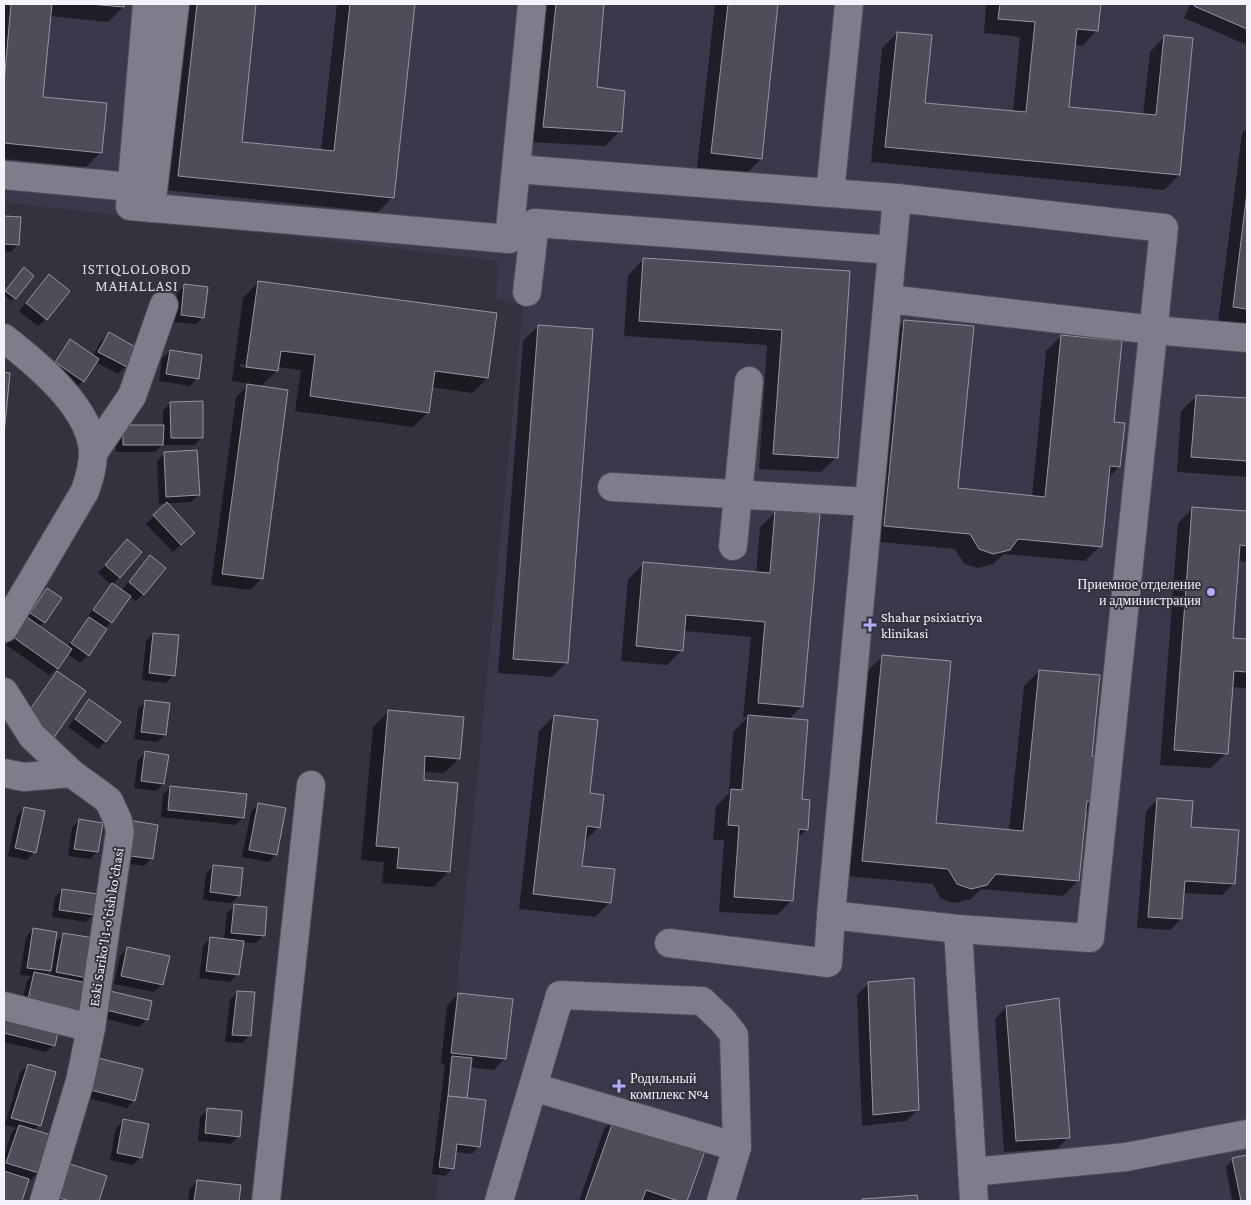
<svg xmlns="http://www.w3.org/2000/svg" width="1251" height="1205" font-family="'Crimson Pro',serif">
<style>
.built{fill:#3a394b}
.shadow{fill:#0007;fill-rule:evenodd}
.building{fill:#4e4e5a;stroke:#9695a3}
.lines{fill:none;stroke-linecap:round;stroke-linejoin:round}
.minor-casing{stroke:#4e4e58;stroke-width:30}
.minor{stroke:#7d7d8b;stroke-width:28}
.poi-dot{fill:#b2adf9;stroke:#33323e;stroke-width:2}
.labels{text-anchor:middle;stroke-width:4;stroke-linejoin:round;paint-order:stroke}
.poi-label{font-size:14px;fill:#f3f3fb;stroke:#33323e;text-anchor:start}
.street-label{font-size:14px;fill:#f3f3fb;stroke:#33323e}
.neighbourhood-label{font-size:15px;letter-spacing:1px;fill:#dbdbea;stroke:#33323e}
</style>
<rect width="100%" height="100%" fill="#33323e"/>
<polygon class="built" points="4,4 1247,4 1247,1201 436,1201 523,306 496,298 498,261 4,202"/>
<g class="shadow">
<polygon points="4,4 123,4 123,7 108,22 49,16 42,99 101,152 86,167 4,159"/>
<polygon points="184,4 255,4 240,143 321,151 337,4 414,4 393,197 378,212 164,190"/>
<polygon points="543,4 603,4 596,88 620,131 605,146 528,142"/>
<polygon points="715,4 777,4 761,159 746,174 697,168"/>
<polygon points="986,4 1099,4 1097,30 1082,46 1074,45 1068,108 1143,115 1150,52 1165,36 1179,175 1164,190 871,162 882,48 897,33 924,104 1013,112 1020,37 984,33"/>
<polygon points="1190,4 1247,4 1247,45 1184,18"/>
<polygon points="1247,128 1247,326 1218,322 1242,133"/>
<polygon points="4,217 20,218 18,244 11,252 4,251"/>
<polygon points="643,260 849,272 837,457 821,472 759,469 767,345 624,336 628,275"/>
<polygon points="21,272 33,276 11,301 4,295 4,294"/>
<polygon points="49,275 46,319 38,326 19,311"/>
<path d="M258 283 487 378 472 393 431 387 428 412 413 427 295 411 301 370 278 367 277 370 260 387 261 579 250 590 211 585 236 397 250 384 232 381 243 298ZM240 364 266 368V370L240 367Z"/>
<polygon points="185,286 203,317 196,324 174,322 177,293"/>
<polygon points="905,321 956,490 1032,497 1046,351 1061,336 1112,423 1119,467 1107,479 1100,546 1085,561 1004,554 993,564 978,568 964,564 955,549 870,541 890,337"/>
<polygon points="538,326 567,662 552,677 498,673 523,341"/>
<polygon points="109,334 126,366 118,374 96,362 83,381 75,388 48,370 63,348 71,341 93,356 101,341"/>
<polygon points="170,351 197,378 190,386 159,381 162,359"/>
<polygon points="1197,396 1247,400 1247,477 1177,472 1181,411"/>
<polygon points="170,403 202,437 195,445 164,445 164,443 155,452 116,452 116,434 163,426 163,411"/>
<polygon points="165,453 198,495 191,502 159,504 157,461"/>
<polygon points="166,504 186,540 173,552 146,524"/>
<polygon points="1193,508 1247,512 1247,562 1237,561 1232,639 1247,640 1247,688 1231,687 1226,753 1211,768 1160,765 1178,523"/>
<polygon points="776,512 802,706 789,719 800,800 807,829 797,839 792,900 777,915 719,912 724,840 713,840 716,806 729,793 733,732 747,718 743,717 751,637 684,631 682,650 667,665 621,661 628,579 644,564 756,573 760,527"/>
<polygon points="127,541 141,552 112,585 121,591 143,565 143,594 136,601 129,596 111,622 104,629 106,630 88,655 80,663 67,653 57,668 49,675 6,645 20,626 29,617 28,617 44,593 44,622 39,627 67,647 82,626 89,619 87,618 105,592 112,585 98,573"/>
<polygon points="153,634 173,675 166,683 142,680 146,641"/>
<polygon points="883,656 934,824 1009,831 1024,686 1039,671 1090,757 1097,802 1085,814 1078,881 1063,896 981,889 971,899 955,903 941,899 933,884 847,876 867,671"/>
<polygon points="57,673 18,726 50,680"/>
<polygon points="89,700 106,741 98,749 68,727 82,708"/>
<polygon points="146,701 165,735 157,742 134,739 138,709"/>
<polygon points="388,712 459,758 444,773 423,772 422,781 449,871 434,887 382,883 384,862 361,860 373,727"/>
<polygon points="554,716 589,794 599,827 584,842 581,867 610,902 595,917 519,909 539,731"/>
<polygon points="146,753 163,784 156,791 134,788 138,760"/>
<polygon points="170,787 243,817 236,825 161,817 163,795"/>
<polygon points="1157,800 1190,828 1234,884 1222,895 1183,893 1181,919 1170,930 1137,928 1146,811"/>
<polygon points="258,804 276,854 269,862 242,857 251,812"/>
<polygon points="24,808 34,852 27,860 8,856 17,816"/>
<polygon points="79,820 97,852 90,859 68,856 72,828"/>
<polygon points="121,829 151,859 144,866 116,862"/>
<polygon points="213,866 239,895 231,903 203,900 206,874"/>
<polygon points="62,890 94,914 86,922 52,917 55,897"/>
<polygon points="235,905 263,936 256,943 242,942 238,974 230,982 199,978 203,946 211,938 224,940 227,913"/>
<path d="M33 929 54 944 64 934 86 977 81 983 20 1012 27 981 31 976 20 975 26 937ZM51 969 50 976 45 975Z"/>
<polygon points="128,948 168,957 162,985 154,992 114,984 120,956"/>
<polygon points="869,983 918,1110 906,1121 862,1126 857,995"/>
<polygon points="237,992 250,1036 242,1043 225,1042 230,1000"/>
<polygon points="458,994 505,1058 494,1070 469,1067 466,1099 479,1146 472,1154 455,1152 453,1168 445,1176 432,1174 445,1065 441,1064 447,1006"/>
<polygon points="103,1000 147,1019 139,1027 99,1017"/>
<polygon points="1006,1007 1068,1138 1057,1149 1004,1152 995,1019"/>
<polygon points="4,1020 57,1033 54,1045 46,1052 4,1042"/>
<polygon points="28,1065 39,1125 34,1131 38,1173 30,1180 27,1179 21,1201 4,1201 4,1157 11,1134 16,1128 5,1125 20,1073"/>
<polygon points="91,1067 134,1100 127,1108 84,1097"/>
<polygon points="208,1110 239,1136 231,1144 198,1141 200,1117"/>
<polygon points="615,1118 704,1149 686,1201 579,1201 604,1129"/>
<polygon points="124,1120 141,1157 133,1165 110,1160 116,1128"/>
<polygon points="1247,1157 1247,1201 1232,1201 1226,1167 1233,1159"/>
<polygon points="70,1166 105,1177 97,1201 54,1201 63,1173"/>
<polygon points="197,1181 240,1186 238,1201 188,1201 190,1189"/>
<polygon points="916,1196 916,1201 862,1201 863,1200"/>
</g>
<g class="building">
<polygon points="11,4 52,4 43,97 107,103 102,153 4,143 4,83"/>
<polygon points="89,4 124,4 124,7"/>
<polygon points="197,4 256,4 242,142 334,151 350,4 415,4 394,198 178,176"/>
<polygon points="556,4 604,4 597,87 625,91 622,132 543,127"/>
<polygon points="728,4 778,4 762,159 711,153"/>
<polygon points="1000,4 1101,4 1098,31 1077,29 1069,107 1156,115 1164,35 1193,38 1180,175 885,147 897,32 932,35 925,103 1026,112 1035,22 998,19"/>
<polygon points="1195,4 1247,4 1247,29 1194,6"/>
<polygon points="1247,192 1247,309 1233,307"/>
<polygon points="4,216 21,217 19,245 4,244"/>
<polygon points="643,258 850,271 838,458 773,454 782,330 639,321"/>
<polygon points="24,267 34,276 16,299 5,291"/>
<polygon points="49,274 70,291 47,320 26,303"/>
<polygon points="258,281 497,313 488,378 435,371 429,413 310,396 315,355 281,351 278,371 246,367"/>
<polygon points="184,284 208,287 204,318 181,315"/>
<polygon points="904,320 974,326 958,488 1045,497 1061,335 1122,341 1114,422 1125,423 1120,467 1110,466 1102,547 1018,539 1010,550 993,554 979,549 970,534 884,526"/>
<polygon points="538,325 593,329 568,663 513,659"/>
<polygon points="109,332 137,348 127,367 98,352"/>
<polygon points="70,339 99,359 84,382 55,362"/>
<polygon points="170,350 202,355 199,379 166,374"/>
<polygon points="4,372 10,373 4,434"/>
<polygon points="247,384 288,390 263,579 222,574"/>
<polygon points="1196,395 1247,398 1247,461 1191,457"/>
<polygon points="203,401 203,438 171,438 170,402"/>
<polygon points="123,425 164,425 163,445 123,445"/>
<polygon points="197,450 200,495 166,497 164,452"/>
<polygon points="167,502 195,533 181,545 153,515"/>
<polygon points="1192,507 1247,511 1247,546 1240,545 1233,638 1247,639 1247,672 1234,671 1228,754 1174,750"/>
<polygon points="775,510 820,514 803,707 758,703 765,622 686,615 683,651 636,646 643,562 770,573"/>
<polygon points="127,539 142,552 120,578 105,565"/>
<polygon points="150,555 166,568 144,595 129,582"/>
<polygon points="112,583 131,596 112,623 93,610"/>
<polygon points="47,588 62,598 45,623 30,613"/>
<polygon points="27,617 72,649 58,669 13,637"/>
<polygon points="89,617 107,629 89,656 71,643"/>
<polygon points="153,633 179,635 175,676 149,673"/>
<polygon points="882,655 951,661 936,823 1023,831 1039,670 1100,675 1092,756 1103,757 1098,802 1087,801 1079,881 996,874 987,885 971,889 957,884 948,869 862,861"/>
<polygon points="57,671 86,691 53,739 24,718"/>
<polygon points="89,699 121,722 106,742 75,719"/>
<polygon points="145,700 170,703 166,735 141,732"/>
<polygon points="388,710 464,717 460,759 425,756 424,780 458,783 450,872 397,868 399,848 376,846"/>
<polygon points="554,715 598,720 590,793 604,795 600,828 587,826 582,866 615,869 611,903 533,894"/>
<polygon points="748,715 808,720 802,799 810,800 808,830 799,829 793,901 734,897 739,826 728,825 731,789 742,790"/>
<polygon points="145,751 169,755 164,784 141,781"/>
<polygon points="170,786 247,794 244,818 168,810"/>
<polygon points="1157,798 1193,801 1191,827 1239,830 1235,884 1185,881 1182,919 1148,917"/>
<polygon points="258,803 286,808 277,855 249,850"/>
<polygon points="24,807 45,811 36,853 15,848"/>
<polygon points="79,819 103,823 98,852 74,849"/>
<polygon points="128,820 158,825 153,859 123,855"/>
<polygon points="213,865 243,868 240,896 210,892"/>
<polygon points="62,889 98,894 95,915 59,910"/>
<polygon points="234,904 267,907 265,936 231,933"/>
<polygon points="33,928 57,932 51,971 27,968"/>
<polygon points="63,933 94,938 87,978 56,972"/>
<polygon points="210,937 244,941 239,975 206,971"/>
<polygon points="127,947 170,956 163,985 121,976"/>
<polygon points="34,972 87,983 79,1015 27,1004"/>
<polygon points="914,978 919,1110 873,1115 868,982"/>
<polygon points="110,991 152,1001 148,1020 106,1010"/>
<polygon points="237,991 255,992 251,1036 232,1035"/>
<polygon points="458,993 513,999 506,1059 451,1053"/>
<polygon points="1059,998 1070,1138 1016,1141 1006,1006"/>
<polygon points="4,1019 58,1032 55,1046 4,1033"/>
<polygon points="452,1056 472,1058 467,1098 448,1096"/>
<polygon points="98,1058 143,1069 135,1101 90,1090"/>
<polygon points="28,1064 56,1072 41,1126 11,1118"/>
<polygon points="448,1096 486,1100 480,1147 457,1144 454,1169 439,1167"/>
<polygon points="207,1108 242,1111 240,1137 205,1133"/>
<polygon points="615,1116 706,1148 687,1201 678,1201 646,1190 642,1201 585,1201"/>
<polygon points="123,1119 149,1124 142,1158 117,1153"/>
<polygon points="19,1125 51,1135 39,1173 6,1163"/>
<polygon points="1247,1155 1247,1201 1241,1201 1232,1158"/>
<polygon points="70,1164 107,1176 99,1201 70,1201 59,1198"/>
<polygon points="4,1171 29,1179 22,1201 4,1201"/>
<polygon points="197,1180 241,1185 239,1201 194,1201"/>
<polygon points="917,1195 918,1201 862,1201 862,1199"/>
</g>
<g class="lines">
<g class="minor-casing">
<g id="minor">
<polyline points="147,4 130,206 509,239"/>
<polyline points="532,4 509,239 535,223 892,250"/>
<polyline points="516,169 830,193 849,4"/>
<polyline points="4,175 131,187"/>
<polyline points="830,193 897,198"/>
<polygon points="897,198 1164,228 1090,938 958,929 831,915"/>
<polyline points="151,208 175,4"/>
<polyline points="527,292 535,223"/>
<polyline points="888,299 1154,330 1247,338"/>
<path d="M4 338C36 363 93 409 93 454 93 467 89 479 85 491L4 628"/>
<polyline points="93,453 132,396 164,305"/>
<polyline points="612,487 869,502"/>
<polyline points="733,546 749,381"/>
<polyline points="4,692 32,736 71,773 100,794 109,801 118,821 120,832 91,1028 80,1081 44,1201"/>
<polyline points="4,773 24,777 71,773"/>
<polyline points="958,929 974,1201"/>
<polyline points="669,943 828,963 831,915"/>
<polyline points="4,1006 91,1028"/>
<polyline points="533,1087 737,1147"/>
<polyline points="972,1172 1126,1157 1247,1134"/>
<polyline points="266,1201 311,785"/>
<polyline points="499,1201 560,995 702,1001 723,1021 734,1035 737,1147 721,1201"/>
</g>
</g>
<use href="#minor" class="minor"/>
</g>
<g class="poi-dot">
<circle cx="1211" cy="592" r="5"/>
<path d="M867.5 617.5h5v5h5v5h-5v5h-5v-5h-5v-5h5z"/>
<path d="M616.5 1078.5h5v5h5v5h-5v5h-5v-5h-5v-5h5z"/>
</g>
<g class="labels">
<g class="poi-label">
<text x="1201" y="589" text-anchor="end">Приемное отделение<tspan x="1201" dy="16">и администрация</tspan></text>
<text x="881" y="622">Shahar psixiatriya<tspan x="881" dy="16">klinikasi</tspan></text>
<text x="630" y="1083">Родильный<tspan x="630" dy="16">комплекс №4</tspan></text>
</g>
<g class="street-label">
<text transform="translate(106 927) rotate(-81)" y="5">Eski Sariko'l 1-o'tish ko'chasi</text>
</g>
<g class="neighbourhood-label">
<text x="137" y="274">ISTIQLOLOBOD<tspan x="137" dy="17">MAHALLASI</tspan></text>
</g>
</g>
<rect width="1251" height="1205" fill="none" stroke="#f3f3fb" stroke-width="10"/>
</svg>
